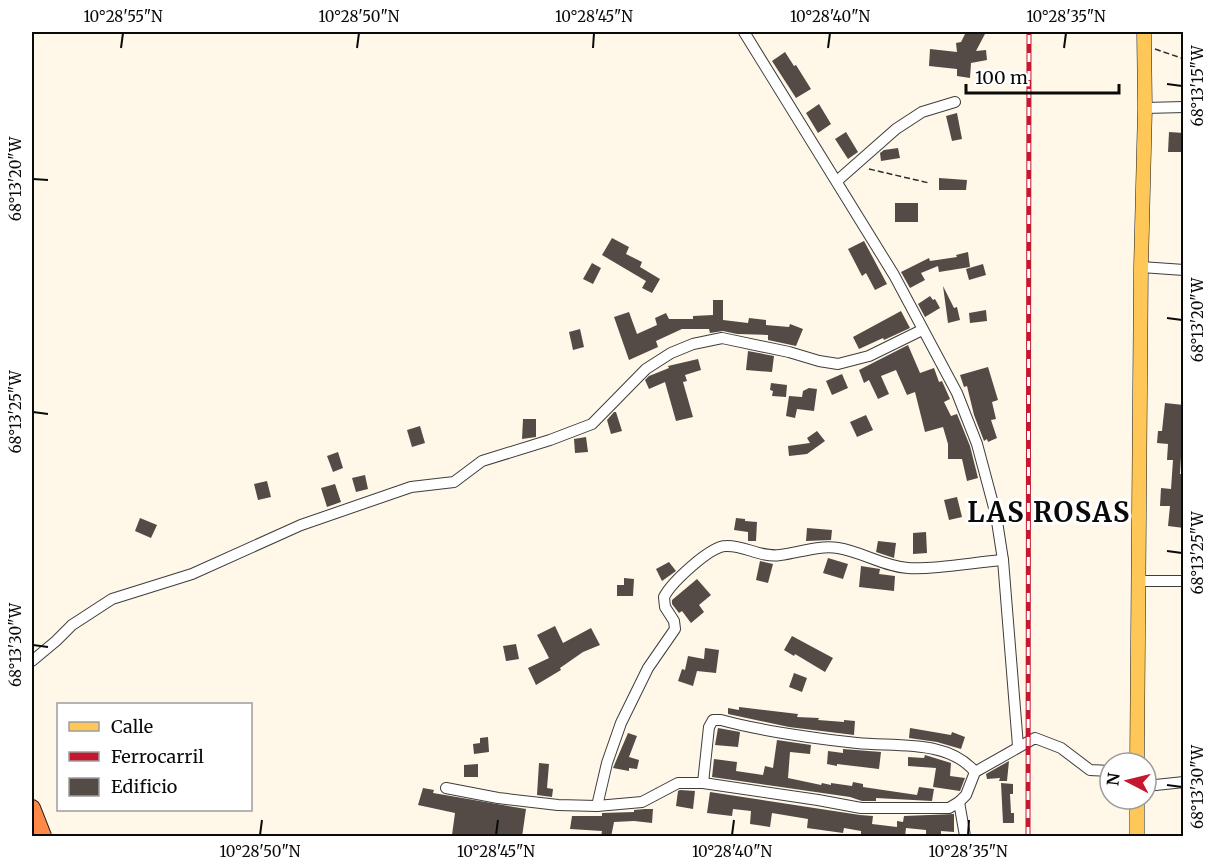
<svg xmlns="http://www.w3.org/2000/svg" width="1215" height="868" font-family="Merriweather,serif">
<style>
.building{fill:#544a46}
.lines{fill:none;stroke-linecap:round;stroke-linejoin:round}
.minor-casing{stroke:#3d3d3d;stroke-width:12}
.major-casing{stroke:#1b1b1b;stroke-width:15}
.highway-casing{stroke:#1b1b1b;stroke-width:18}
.path{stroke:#2c2c2c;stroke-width:1.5;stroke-dasharray:6 3;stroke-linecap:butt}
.minor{stroke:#fff;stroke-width:10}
.major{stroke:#ffc758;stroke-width:14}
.highway{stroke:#ff8946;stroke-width:16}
.rail-casing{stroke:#c51830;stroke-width:5}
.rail{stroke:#fff;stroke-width:3;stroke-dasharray:9;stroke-linecap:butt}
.ticks{fill:none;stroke:#0a0a0a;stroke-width:2}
.labels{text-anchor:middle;stroke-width:6;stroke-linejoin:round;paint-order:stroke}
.district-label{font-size:27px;font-weight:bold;letter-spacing:1.5px;fill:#0a0a0a;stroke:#fff}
.neatline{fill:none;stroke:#0a0a0a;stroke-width:2}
.ticks-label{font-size:15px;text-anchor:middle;fill:#0a0a0a}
</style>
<rect width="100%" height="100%" fill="#fff8e8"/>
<g class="building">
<polygon points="966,32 986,32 976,51 986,50 987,60 971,63 970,78 957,76 957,69 929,66 930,49 957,52 956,43 961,42"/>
<polygon points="785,52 794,66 796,65 811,89 796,98 772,61"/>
<polygon points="819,104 831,124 818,133 806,113"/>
<polygon points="957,113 962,139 952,141 946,116"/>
<polygon points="846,132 858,152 848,159 835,139"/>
<polygon points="1169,132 1184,133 1184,152 1168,152"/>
<polygon points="898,148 900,158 881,161 880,153 884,150"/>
<polygon points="939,178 967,180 966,190 939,190"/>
<rect x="895" y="203" width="23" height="19"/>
<polygon points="612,238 629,247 626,254 642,262 640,267 660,279 652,293 642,288 646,281 602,255"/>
<polygon points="864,241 887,284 875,290 866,273 862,276 848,249"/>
<polygon points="968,252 970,267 939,272 938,266 921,273 925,280 910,288 901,272 929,258 930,261 957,257 956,255"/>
<polygon points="592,263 601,268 593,284 583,279"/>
<polygon points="983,264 986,275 969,280 966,269"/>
<polygon points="943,286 954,308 957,307 960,320 948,323"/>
<polygon points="930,296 933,300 935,299 940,308 925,317 918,304"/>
<polygon points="713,300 723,300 723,320 748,323 749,318 766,320 766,325 789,327 790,324 803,329 796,346 768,340 768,335 737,334 723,331 710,333 709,329 682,329 656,341 658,347 629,360 614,317 629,312 637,334 657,325 655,318 666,313 669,319 693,319 693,316 713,315"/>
<polygon points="986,310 987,321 970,323 969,313"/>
<polygon points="901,311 910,328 884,340 883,338 859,349 853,337"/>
<polygon points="580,329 584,347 573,350 569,332"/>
<polygon points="908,345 920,373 934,368 939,382 942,381 950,399 944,402 951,416 957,414 970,446 978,478 967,481 962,459 948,459 948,444 943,427 925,432 915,392 907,395 896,370 881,376 889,394 878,399 869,380 864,383 859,370"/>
<polygon points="748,351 774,356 772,372 746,370"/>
<polygon points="698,359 701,370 685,375 687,381 683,382 693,417 676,421 665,382 649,389 645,380 649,376 669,368 668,366"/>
<polygon points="988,367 998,400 992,402 996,419 991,420 997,438 988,442 987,439 984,441 974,415 967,386 964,387 960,375"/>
<polygon points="842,374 848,388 832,395 826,381"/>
<polygon points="771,383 787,385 786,397 772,396 773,391 770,390"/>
<polygon points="809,388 817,389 814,411 797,409 795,418 786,416 789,396 802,397 803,391"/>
<polygon points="1165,403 1184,405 1180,474 1184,474 1184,528 1168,526 1170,506 1160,506 1161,488 1171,489 1173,460 1167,460 1168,444 1157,443 1158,431 1162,431"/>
<polygon points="614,412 616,412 622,431 611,434 607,420"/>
<polygon points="866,415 873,430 857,437 850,422"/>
<polygon points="523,419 536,419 536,437 522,439"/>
<polygon points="420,426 425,443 412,447 407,430"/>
<polygon points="817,431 825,441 807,454 789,456 788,446 810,443 807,438"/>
<polygon points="586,437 588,452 575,453 574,439"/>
<polygon points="338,452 343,468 333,472 327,456"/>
<polygon points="365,475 368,489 356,492 352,478"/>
<polygon points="267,481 271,497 258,500 254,484"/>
<polygon points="335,484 341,502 327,507 321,488"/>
<polygon points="957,497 962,517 949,520 944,500"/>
<polygon points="140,518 157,525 151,538 135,531"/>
<polygon points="736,518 745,519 745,521 757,522 756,541 748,541 748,532 734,530"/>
<polygon points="807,528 832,530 831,540 806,541"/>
<polygon points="926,532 927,553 913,554 913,533"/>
<polygon points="878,541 896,543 894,558 876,552"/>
<polygon points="828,558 848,564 843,579 823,573"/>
<polygon points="760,561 773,564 768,583 756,580"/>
<polygon points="669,562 676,571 662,581 656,569"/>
<polygon points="861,566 880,569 879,574 895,576 894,591 859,587"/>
<polygon points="624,578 634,579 633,596 617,596 617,585 624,585"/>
<polygon points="697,579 711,595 699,605 704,612 691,623 682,611 679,613 672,604 672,600"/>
<polygon points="555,626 563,643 591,628 600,645 583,652 560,668 561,670 536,685 528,668 549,658 537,635"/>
<polygon points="792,636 833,658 825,672 795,654 794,656 784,650"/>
<polygon points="516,644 519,659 506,661 503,646"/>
<polygon points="705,648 719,650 716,673 697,671 693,686 678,681 682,669 685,670 688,656 704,659"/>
<polygon points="794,673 807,678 802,692 789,687"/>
<polygon points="739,707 798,714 797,717 819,718 818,720 844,722 844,720 855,721 854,735 789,727 728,714 728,708 739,710"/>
<polygon points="718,728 740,732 738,747 715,745"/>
<polygon points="910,728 951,735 952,732 965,737 961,749 937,742 909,738"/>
<polygon points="628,733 637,736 629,757 639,760 637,769 629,768 629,771 613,768"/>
<polygon points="488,737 489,752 474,754 473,744 480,743 480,738"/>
<polygon points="777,740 811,745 810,754 790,752 788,778 821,785 822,783 831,785 831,783 852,786 853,782 863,784 863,787 917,795 919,787 934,789 932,801 876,798 876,801 862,801 850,797 712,777 714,759 737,762 736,771 763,775 765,766 773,768"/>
<polygon points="843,749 881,752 879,769 837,764 837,766 827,764 828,751 843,753"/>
<polygon points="925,755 951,763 950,776 965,778 960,791 933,787 936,768 908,766 908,757 924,758"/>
<polygon points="1009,761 1007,781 999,781 1000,778 987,779 986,774"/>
<polygon points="539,763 549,764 547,788 553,789 552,797 537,795"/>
<polygon points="478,764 478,777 464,777 464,765"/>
<polygon points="1001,783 1013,784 1013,794 1010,794 1011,813 1014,813 1014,823 1003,823"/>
<polygon points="423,788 434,790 433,793 445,795 526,809 522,837 452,835 455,813 418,805"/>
<polygon points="680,790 695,791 693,809 676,806 678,791"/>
<polygon points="710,792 860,815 873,816 872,824 897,827 897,821 903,822 904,816 954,814 954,832 941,831 941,836 926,835 926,830 906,828 905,837 861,837 861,831 844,828 843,833 807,828 808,819 772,813 770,827 750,824 751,811 733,809 732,816 707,813"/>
<polygon points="645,809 653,809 652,823 634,821 614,822 611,837 601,837 602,831 570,829 572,816 602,816 602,813 634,812 634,810"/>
</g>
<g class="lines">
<g class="minor-casing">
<g id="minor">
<polyline points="744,32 894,275 957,393 977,444 996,515 1003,560 1018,746"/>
<polyline points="1145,108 1184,107"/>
<polyline points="837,181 896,129 922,112 955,102"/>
<polyline points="1141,267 1184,270"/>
<polyline points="1139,581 1184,581"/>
<polyline points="32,661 56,641 72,625 112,599 192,574 301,525 411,487 454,482 482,461 550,440 592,424 646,369 671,353 693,344 722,338 789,352 819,361 838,364 869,356 922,330"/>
<path d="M703 783 709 727 713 720H721C765 732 811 738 857 743 895 747 948 739 975 772"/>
<polyline points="1146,786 1184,782"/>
<polyline points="446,788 498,798 558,805 597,806 642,802 678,783 703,783 818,800 861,808 949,808 959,802 966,795 975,772 1035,738 1061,748 1090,770 1110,771"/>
<polyline points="959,802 965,836"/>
<path d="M597 806 607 763 621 723 648 668 675 629 674 621 665 607 664 597C671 583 710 546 726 546 744 545 761 558 780 555 799 553 818 545 838 548 863 552 882 566 908 568 935 570 975 562 1003 560"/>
</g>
</g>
<g class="major-casing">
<g id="major">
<polyline points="1137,763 1141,267 1145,108 1144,32"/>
<polyline points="1137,836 1137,799"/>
</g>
</g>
<g class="highway-casing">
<polyline id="highway" points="32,808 43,836"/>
</g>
<g class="path">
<polyline points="1155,49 1184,59"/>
<polyline points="869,169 929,183"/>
</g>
<use href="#minor" class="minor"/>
<use href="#major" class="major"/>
<use href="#highway" class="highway"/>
<g class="rail-casing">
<polyline id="rail" points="1028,836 1029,32"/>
</g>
<use href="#rail" class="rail"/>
</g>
<path class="ticks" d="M121 48 123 33M357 48 359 33M593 48 594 33M828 48 830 33M1064 48 1066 33M1167 84 1182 86M33 179 48 180M1167 318 1182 320M33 412 48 414M1167 551 1182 553M33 645 48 647M1167 785 1182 787M260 835 262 820M496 835 498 820M732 835 734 820M968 835 969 820"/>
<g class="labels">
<g class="district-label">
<text x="1049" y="522">LAS ROSAS</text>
</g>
</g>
<rect width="1215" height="868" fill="none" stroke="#ffffff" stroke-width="66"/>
<rect x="57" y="703" width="195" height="108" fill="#ffffff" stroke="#9d9d9d" stroke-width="1.5"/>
<rect x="69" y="722" width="30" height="9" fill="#ffc758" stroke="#9d9d9d" stroke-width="1.5"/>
<text x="111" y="733" font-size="18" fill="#0a0a0a">Calle</text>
<rect x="69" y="752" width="30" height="9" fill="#c51830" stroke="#9d9d9d" stroke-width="1.5"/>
<text x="111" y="763" font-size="18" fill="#0a0a0a">Ferrocarril</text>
<rect x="69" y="778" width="30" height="18" fill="#544a46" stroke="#9d9d9d" stroke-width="1.5"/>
<text x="111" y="793" font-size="18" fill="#0a0a0a">Edificio</text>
<g transform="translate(1128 781) rotate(277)"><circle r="28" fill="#ffffff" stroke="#9d9d9d" stroke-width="1.5"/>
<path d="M0-4.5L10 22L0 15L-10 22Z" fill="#c51830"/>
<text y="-9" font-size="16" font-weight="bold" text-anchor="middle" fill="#0a0a0a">N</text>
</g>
<path d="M966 84v9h153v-9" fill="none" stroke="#0a0a0a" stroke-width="3"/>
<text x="975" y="84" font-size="18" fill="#0a0a0a" stroke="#ffffff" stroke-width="4.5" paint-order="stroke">100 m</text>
<rect x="33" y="33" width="1149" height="802" class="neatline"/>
<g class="ticks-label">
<text x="123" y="22">10°28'55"N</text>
<text x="359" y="22">10°28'50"N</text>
<text x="594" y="22">10°28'45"N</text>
<text x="830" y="22">10°28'40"N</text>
<text x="1066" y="22">10°28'35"N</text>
<text transform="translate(1198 86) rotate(-90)" y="5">68°13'15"W</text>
<text transform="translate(16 179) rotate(-90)" y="5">68°13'20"W</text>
<text transform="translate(1198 320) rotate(-90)" y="5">68°13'20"W</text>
<text transform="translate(16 412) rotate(-90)" y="5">68°13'25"W</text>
<text transform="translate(1198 553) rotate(-90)" y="5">68°13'25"W</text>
<text transform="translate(16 645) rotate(-90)" y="5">68°13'30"W</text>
<text transform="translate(1198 787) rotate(-90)" y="5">68°13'30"W</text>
<text x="260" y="857">10°28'50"N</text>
<text x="496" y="857">10°28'45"N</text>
<text x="732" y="857">10°28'40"N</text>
<text x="968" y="857">10°28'35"N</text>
</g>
</svg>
